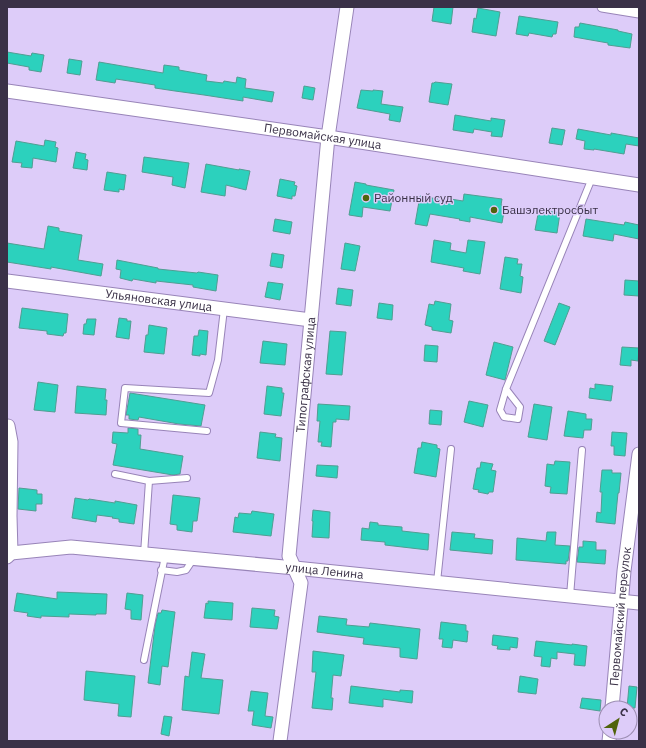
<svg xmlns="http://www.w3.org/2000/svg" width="646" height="748" font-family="'IBM Plex Sans',sans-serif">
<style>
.building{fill:#2cd1bd;stroke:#509e92}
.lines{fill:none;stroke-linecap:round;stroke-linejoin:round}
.service-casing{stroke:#9884b8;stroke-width:8}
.pedestrian-casing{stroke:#9884b8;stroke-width:11}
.minor-casing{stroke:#9884b8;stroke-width:15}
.service{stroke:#fff;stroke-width:6}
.pedestrian{stroke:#fff;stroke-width:9}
.minor{stroke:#fff;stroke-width:13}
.poi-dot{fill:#50630c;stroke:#ddccf9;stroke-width:1.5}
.labels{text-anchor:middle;stroke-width:3;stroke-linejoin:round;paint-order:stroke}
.street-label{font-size:12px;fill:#3a3147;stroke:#ddccf9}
.poi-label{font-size:12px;fill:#3a3147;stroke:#ddccf9;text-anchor:start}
</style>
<rect width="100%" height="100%" fill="#ddccf9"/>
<g class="building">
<polygon points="434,7 453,7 451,24 432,21"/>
<polygon points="478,8 500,12 496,36 472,32 474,18 476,19"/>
<polygon points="519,16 558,22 556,34 553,34 552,37 529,33 528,36 516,34"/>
<polygon points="580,23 618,30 618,31 632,34 630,48 608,45 608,43 574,37 575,27 579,27"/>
<polygon points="7,52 31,56 32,53 44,55 41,72 29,70 29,67 7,63"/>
<polygon points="69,59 82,61 80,75 67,73"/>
<polygon points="99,62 163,73 164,65 179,67 179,70 207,75 206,81 223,83 224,81 236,83 237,77 246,79 245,88 274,92 272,102 243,97 243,101 204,95 175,91 155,88 155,85 116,79 115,83 96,80"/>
<polygon points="435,82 452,84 448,105 429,102 432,83 434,83"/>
<polygon points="304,86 315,88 313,100 302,98"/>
<polygon points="361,90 373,91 373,90 383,91 381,104 403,107 400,122 389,120 390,114 357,108"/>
<polygon points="455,115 491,121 491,118 505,120 502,137 491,136 492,132 474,129 473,133 453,130"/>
<polygon points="552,128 565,130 562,145 549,143"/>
<polygon points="578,129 611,135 611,133 639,138 639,146 626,144 624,154 594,149 594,150 584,149 585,141 576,139"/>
<polygon points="45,140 56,142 55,147 58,148 56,162 33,158 32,168 21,167 22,163 12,162 16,141 44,146"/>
<polygon points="76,152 86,154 85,159 88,160 87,170 73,168"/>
<polygon points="144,157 189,163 185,188 172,185 173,177 142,172"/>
<polygon points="206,164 239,170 239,169 250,171 246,190 226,185 225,196 201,192"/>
<polygon points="107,172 126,175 124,190 119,189 119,192 104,190"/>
<polygon points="280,179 295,182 294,185 297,186 295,196 292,196 292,199 277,196"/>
<polygon points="355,182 366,184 366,185 394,190 390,211 363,207 362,217 349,215"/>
<polygon points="464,194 502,199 501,205 505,206 502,223 470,217 470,222 459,220 460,219 430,214 427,226 415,224 420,196 438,199 438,197 463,201"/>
<polygon points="539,209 560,213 557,233 535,230"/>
<polygon points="275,219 292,222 290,234 273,231"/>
<polygon points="586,219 624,225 625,222 639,225 639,239 614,234 613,241 583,236"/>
<polygon points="48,226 59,228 59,231 82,235 78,260 103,264 101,276 51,267 51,269 7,262 7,243 44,249"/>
<polygon points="434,240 451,243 450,250 466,253 468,240 485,242 480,274 463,271 464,268 431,262"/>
<polygon points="345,243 360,246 355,271 341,269"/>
<polygon points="272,253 284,255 282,268 270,266"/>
<polygon points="505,257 518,259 517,264 522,264 520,276 523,277 521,293 500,289"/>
<polygon points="117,260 158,268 158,269 197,273 198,272 218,275 216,291 193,287 193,285 156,281 156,283 133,279 132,281 120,278 121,270 116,269"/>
<polygon points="625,280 639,281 639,296 624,295"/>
<polygon points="268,282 283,284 280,300 265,297"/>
<polygon points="338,288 353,290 351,306 336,304"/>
<polygon points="435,301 451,304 449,320 453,321 451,333 432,330 432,327 425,325 429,304 434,305"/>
<polygon points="379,303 393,305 392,320 377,318"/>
<polygon points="559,303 570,307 555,345 544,341"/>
<polygon points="22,308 68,314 66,333 64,333 63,336 47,334 47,331 19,328"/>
<polygon points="119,318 127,319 127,321 131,321 129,339 116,337"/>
<polygon points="87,319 96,319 94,335 83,334 84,324 86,324"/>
<polygon points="149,325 167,328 164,354 144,352 146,335 148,335"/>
<polygon points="199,330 208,331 206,355 200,354 200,356 192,355 194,336 198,336"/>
<polygon points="330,331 346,332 342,375 326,374"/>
<polygon points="263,341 287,344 285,365 260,363"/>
<polygon points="494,342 513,347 505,380 486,375"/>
<polygon points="425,345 438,346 437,362 424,361"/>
<polygon points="622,347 639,348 638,361 631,360 631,366 620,365"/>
<polygon points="38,382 58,385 55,412 34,410"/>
<polygon points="595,384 613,386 611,401 589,398 590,388 595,389"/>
<polygon points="77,386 106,389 105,400 107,400 106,415 75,413"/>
<polygon points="267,386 282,388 282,393 284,393 281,416 264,414"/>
<polygon points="130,393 205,405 201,426 179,424 139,417 138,420 129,419 129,415 126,415"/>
<polygon points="469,401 488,405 483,427 464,422"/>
<polygon points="318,404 350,406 349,420 336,419 336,422 333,422 331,447 321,446 322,442 318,442 320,421 317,421"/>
<polygon points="534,404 552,407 547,440 528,437"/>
<polygon points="430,410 442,411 441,425 429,424"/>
<polygon points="568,411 586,414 586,419 592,419 591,430 584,430 583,438 564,436"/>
<polygon points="128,428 138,429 138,435 141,435 140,449 183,456 180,474 173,475 113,465 117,444 112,443 113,432 128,433"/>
<polygon points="260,432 276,434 275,437 282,438 280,461 257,458"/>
<polygon points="612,432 627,433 625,456 614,455 614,446 611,446"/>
<polygon points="422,442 437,445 437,448 440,449 436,477 414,473 418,448 421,448"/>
<polygon points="555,461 570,462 567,494 550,493 551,487 545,486 547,464 554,465"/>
<polygon points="481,462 493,464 491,470 496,471 493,492 489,492 488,494 478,492 479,490 473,489 477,468 480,468"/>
<polygon points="317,465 338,466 337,478 316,476"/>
<polygon points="602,470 612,470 612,473 621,473 619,493 618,493 615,524 596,522 597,512 601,513 602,492 600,492"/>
<polygon points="19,488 37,490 37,494 42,494 42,504 36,504 36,511 18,509"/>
<polygon points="173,495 200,498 197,521 193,521 192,532 177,530 177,525 170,524"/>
<polygon points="75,498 88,500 89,499 115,503 115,501 137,505 134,524 119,522 119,519 112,518 113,517 97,515 96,522 72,518"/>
<polygon points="313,510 330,512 329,538 312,537 313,521 312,521"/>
<polygon points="252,511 274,514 271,536 233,532 235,517 238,518 239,513 251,514"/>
<polygon points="370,522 378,523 378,525 402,527 402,531 429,534 428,550 385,545 385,542 361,540 362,528 369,529"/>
<polygon points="452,532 475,534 474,538 493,540 492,554 450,550"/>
<polygon points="547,532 556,532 555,545 570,546 568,561 566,561 566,564 516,560 517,538 546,541"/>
<polygon points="583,541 596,542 596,550 606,550 605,564 577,562 579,547 583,547"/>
<polygon points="57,592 107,594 106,614 96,614 96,615 69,614 69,617 41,616 41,618 27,616 28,613 14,611 17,593 57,599"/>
<polygon points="127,593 143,595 141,620 131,619 131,610 125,609"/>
<polygon points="208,601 233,603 232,620 204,618 206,603 208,604"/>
<polygon points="252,608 275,610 274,616 279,617 277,629 250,627"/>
<polygon points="162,610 175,612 168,667 162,666 160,685 148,683 155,626 158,613 161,613"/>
<polygon points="319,616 347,619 346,625 369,627 370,623 420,629 417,659 400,657 400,648 363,644 364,638 317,632"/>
<polygon points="441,622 466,625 466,631 468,631 467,642 453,640 452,648 442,647 443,639 439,639"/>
<polygon points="493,635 518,638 517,648 510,647 510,650 497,649 498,646 492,645"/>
<polygon points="536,641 572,645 572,644 587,646 585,666 574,665 575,654 557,652 557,659 551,658 550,667 541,666 542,657 534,656"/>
<polygon points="313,651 344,655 341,676 333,675 331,698 333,698 332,710 312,708 316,672 312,672"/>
<polygon points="192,652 205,654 201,678 223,680 219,714 182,710 185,676 189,677"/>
<polygon points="86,671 135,676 131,717 118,716 119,704 84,700"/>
<polygon points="520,676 538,679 536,694 518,692"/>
<polygon points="351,686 400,692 400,690 413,691 412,703 383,699 383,707 349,703"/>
<polygon points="629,686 637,687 635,708 627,708"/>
<polygon points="251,691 268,693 265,716 273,717 271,728 252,725 254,711 248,711"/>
<polygon points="582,698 601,700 600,711 580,708"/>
<polygon points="164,716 172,717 169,736 161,734"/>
</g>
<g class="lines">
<g class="service-casing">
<g id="service">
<polyline points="506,389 520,407 518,419 504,417 500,410 506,389 592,178"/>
<polyline points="207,431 121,423 125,388 209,393 218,360 224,309"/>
<polyline points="115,474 149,481 187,478"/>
<polyline points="144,554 149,481"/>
<polyline points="161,570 177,572 186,570 194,558"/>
<polyline points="437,582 451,449"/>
<polyline points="570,596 582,450"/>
<polyline points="144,660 165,556"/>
</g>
</g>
<g class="pedestrian-casing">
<polyline id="pedestrian" points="602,7 639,13"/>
</g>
<g class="minor-casing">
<g id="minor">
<path id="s1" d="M7 91 328 137 639 185"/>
<path id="s2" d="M7 281 311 320"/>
<polyline points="7,426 8,426 11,442 10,516 11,553 7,557"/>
<path id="s3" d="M7 553H11L71 547 295 568 639 603"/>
<path id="s4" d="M612 708 624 571 639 454"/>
<path id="s5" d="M280 741 301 583 289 556 328 137 347 7"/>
<polyline points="609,741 610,732"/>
</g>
</g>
<use href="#service" class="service"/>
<use href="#pedestrian" class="pedestrian"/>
<use href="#minor" class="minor"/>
</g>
<g class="poi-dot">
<circle cx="366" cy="198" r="4"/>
<circle cx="494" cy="210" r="4"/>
</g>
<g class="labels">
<g class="street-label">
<text dy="4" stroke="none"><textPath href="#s1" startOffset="319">Первомайская улица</textPath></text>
<text dy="4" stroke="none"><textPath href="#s2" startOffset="153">Ульяновская улица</textPath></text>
<text dy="4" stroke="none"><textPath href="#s5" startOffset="371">Типографская улица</textPath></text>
<text dy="4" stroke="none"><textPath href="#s3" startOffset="319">улица Ленина</textPath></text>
<text dy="4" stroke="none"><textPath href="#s4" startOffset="92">Первомайский переулок</textPath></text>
</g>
<g class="poi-label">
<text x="374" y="202">Районный суд</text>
<text x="502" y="214">Башэлектросбыт</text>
</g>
</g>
<rect width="646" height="748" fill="none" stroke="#3a3147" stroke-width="16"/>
<g transform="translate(618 720) rotate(36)"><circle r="19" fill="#ddccf9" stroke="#9c8eb2"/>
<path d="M0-3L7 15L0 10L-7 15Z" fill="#50630c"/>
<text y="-6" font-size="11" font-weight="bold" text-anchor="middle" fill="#3a3147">С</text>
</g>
</svg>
